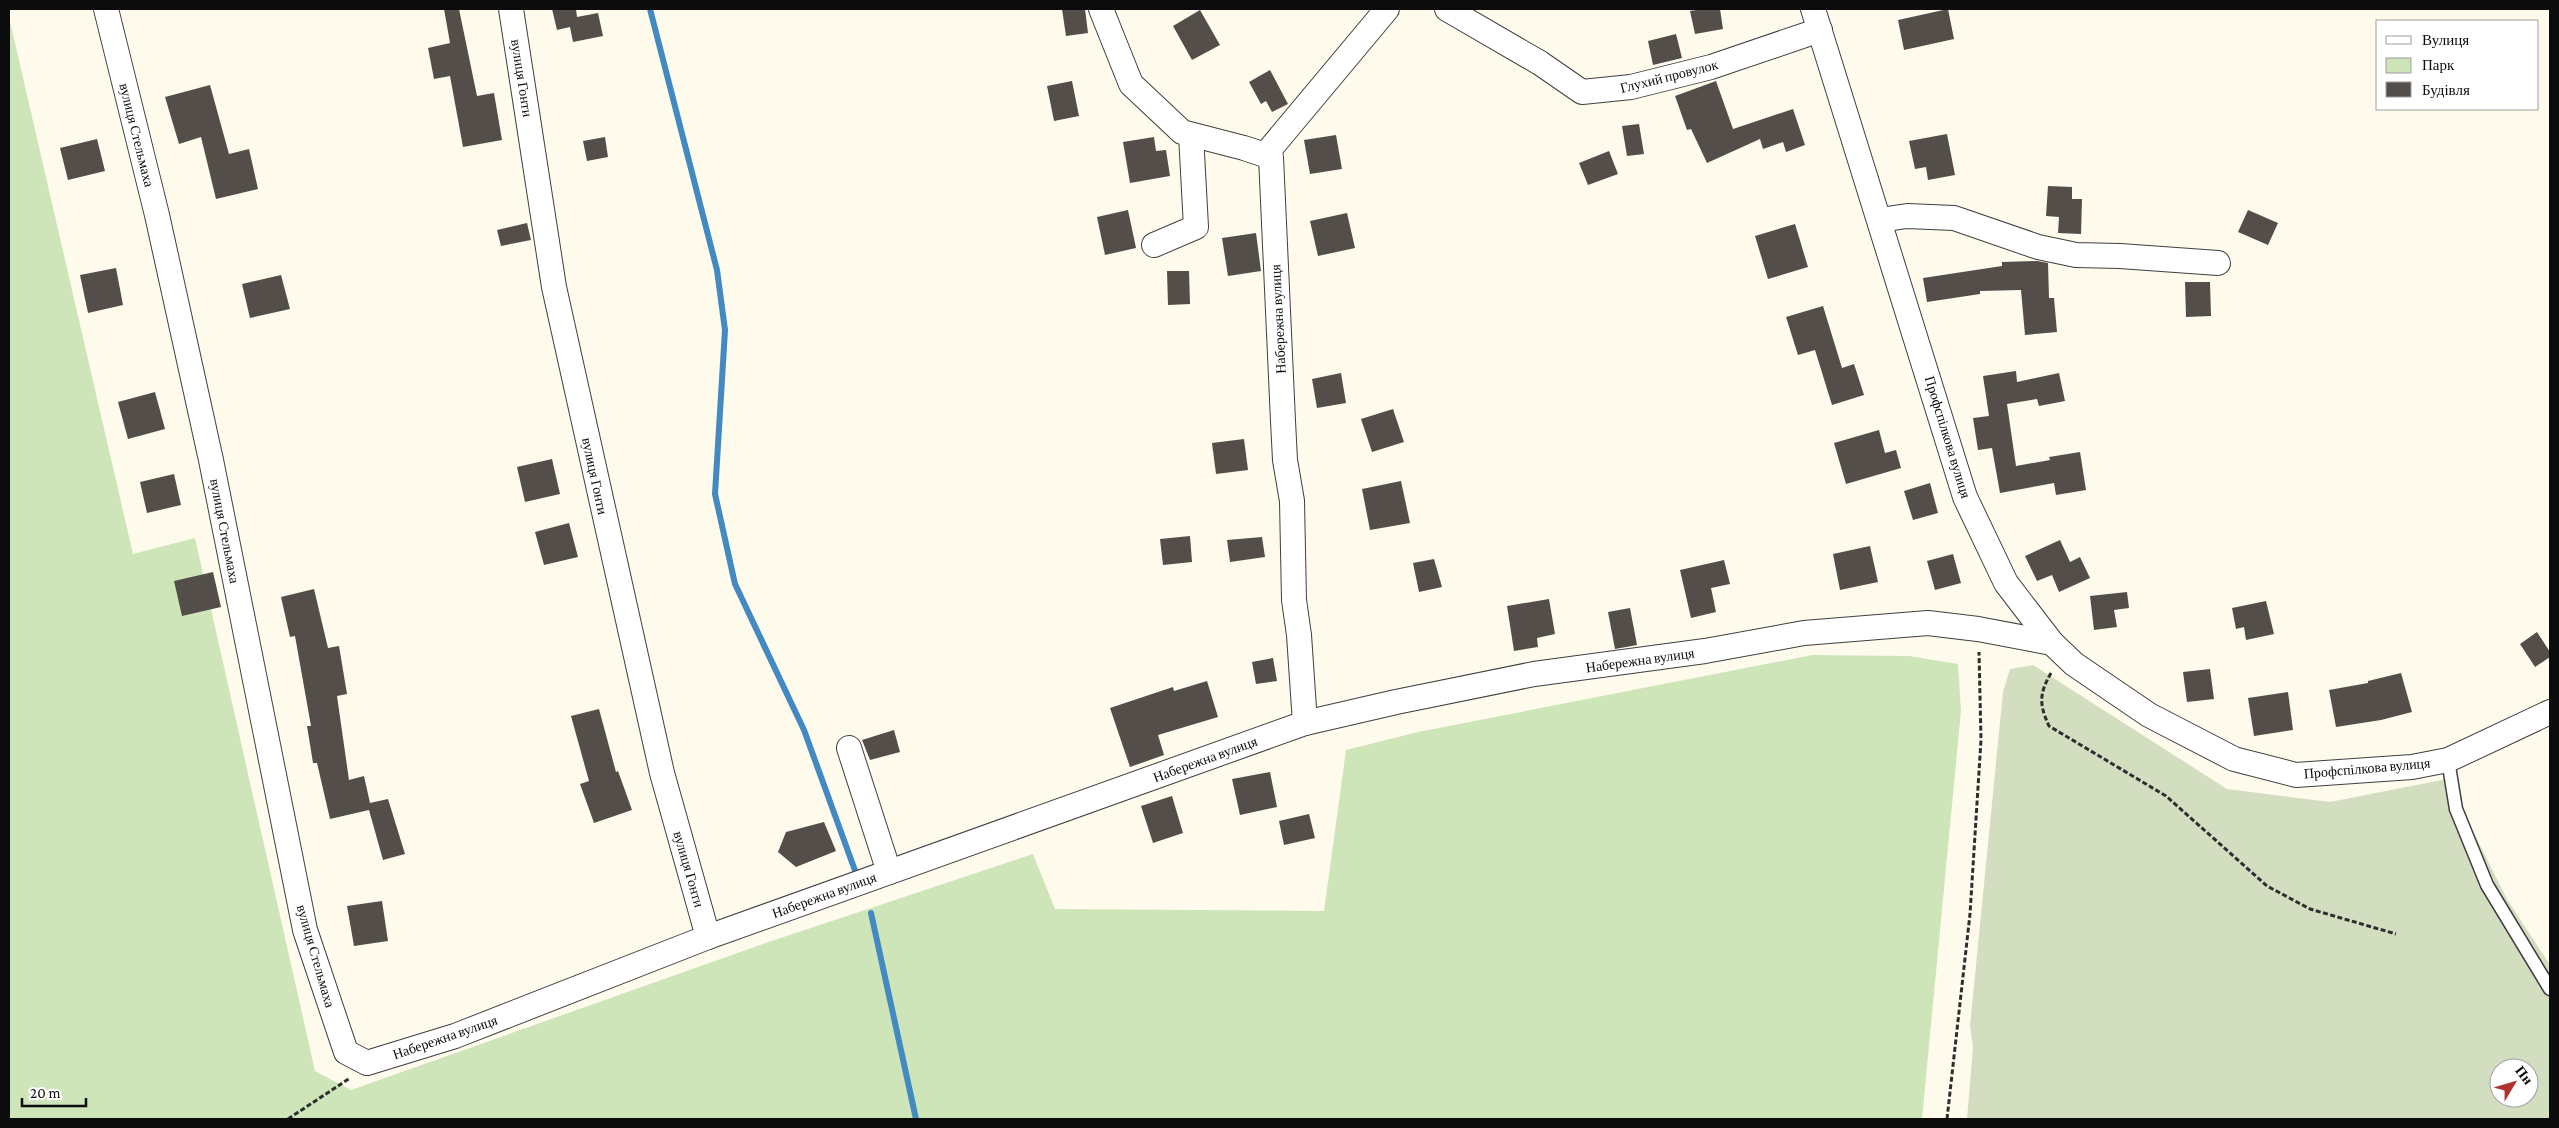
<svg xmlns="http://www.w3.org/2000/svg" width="2559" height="1128" font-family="'Crimson Pro',serif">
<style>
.green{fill:#cee5ba}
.cemetery{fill:#d3ddc0;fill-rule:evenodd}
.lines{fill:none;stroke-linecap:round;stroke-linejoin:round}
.stream{stroke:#4389c2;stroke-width:6}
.building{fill:#544e4a}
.lane-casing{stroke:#3f3f3f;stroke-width:15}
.street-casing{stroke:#3f3f3f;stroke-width:26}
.path{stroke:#2e2e2e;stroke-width:3;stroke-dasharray:5 2.5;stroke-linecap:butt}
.lane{stroke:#fff;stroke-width:12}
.street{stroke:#fff;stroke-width:24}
.labels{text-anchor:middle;stroke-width:5;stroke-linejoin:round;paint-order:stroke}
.street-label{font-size:14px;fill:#0c0c0c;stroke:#fff}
</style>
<rect width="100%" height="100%" fill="#fefbed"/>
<polygon class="green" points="9,17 133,554 195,538 315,1071 351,1090 760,945 1033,854 1055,909 1324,911 1346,750 1418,732 1812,655 1909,656 1958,664 1961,711 1922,1119 9,1119"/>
<path class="cemetery" d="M2033 665 2227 789 2330 802 2457 777 2458 802 2507 899 2550 965V1119H1967L1973 1047 1970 1026 2003 692 2010 669ZM2499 1068H2529V1098H2499Z"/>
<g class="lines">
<g class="stream">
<polyline points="650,9 717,270 725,330 715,494 735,584 804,730 857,876"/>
<polyline points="871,913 916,1119"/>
</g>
</g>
<g class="building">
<polygon points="444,9 459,9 477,96 494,93 502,140 463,147 450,76 434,79 428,48 450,43"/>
<polygon points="552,9 576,9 577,17 598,13 603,36 573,42 570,27 557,30"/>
<polygon points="1062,9 1085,9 1088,33 1066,36"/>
<polygon points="1702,9 1720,9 1723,29 1695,34 1690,11"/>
<polygon points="1948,9 1954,39 1904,50 1898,20"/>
<polygon points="1200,10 1220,45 1192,60 1173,26"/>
<polygon points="1676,34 1682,58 1653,65 1648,41"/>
<polygon points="1270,70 1288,104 1272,112 1266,101 1261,104 1249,82"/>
<polygon points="1072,81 1079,116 1054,121 1047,86"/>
<polygon points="1716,81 1733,129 1793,109 1805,145 1786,152 1783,142 1763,149 1760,139 1707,163 1691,129 1687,130 1675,96"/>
<polygon points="210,85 229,154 249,149 258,189 216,199 201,137 179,144 165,97"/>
<polygon points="1639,124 1644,154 1627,156 1622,126"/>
<polygon points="1947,134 1955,175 1928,180 1926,167 1915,169 1909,141"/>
<polygon points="1336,135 1342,169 1310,174 1304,140"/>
<polygon points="605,137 608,157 587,161 583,141"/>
<polygon points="1154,137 1156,151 1166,150 1170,176 1130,183 1123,142"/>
<polygon points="97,139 105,171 68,180 60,148"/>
<polygon points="1609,151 1618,174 1588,185 1579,163"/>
<polygon points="2048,186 2072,187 2072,199 2082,199 2081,234 2058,233 2059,217 2046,216"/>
<polygon points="1128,210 1136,248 1105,255 1097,217"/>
<polygon points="2248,210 2278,223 2268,245 2238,232"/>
<polygon points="1347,213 1355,248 1318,256 1310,221"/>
<polygon points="527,223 531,240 501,246 497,230"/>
<polygon points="1795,224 1808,267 1768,279 1755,236"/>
<polygon points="1256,233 1261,271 1228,276 1222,238"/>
<polygon points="2037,261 2048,263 2049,298 2054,298 2057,332 2025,335 2021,290 1980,291 1980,294 1927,302 1923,278 2002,266 2002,262"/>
<polygon points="116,268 123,305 88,313 80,275"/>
<polygon points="1167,271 1189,271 1190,304 1168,305"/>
<polygon points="281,275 290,309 250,318 242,284"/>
<polygon points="2185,282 2210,282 2211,316 2186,317"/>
<polygon points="1823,306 1842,368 1854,364 1864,395 1832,405 1815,350 1798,355 1786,317"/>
<polygon points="2016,371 2017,382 2059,373 2065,401 2039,406 2037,399 2007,404 2016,466 2050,460 2049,457 2080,452 2086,490 2056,495 2054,483 2000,493 1992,448 1978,450 1973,418 1989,416 1983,376"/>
<polygon points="1341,373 1346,403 1317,408 1312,379"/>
<polygon points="155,392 165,429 128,439 118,402"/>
<polygon points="1393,409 1404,442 1372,452 1361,419"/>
<polygon points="1879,430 1885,453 1896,450 1901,468 1846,484 1834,443"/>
<polygon points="1244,439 1248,470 1216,474 1212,443"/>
<polygon points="552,459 560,494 525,502 517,467"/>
<polygon points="174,474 181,505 147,513 140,482"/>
<polygon points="1401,481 1410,523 1370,530 1362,489"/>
<polygon points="1930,483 1938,513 1913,520 1904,491"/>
<polygon points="569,523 578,557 544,565 535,532"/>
<polygon points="1190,536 1192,562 1163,565 1160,539"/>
<polygon points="1262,537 1265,557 1230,562 1227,540"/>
<polygon points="2060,540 2070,562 2080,557 2090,578 2059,592 2052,575 2037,581 2025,556"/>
<polygon points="1870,546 1878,582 1840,590 1833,554"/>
<polygon points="1953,554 1961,583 1935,590 1927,561"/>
<polygon points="1434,559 1442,587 1419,592 1413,563"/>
<polygon points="1724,560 1730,584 1711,588 1716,612 1691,618 1680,570"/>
<polygon points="213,572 221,607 182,616 174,581"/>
<polygon points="314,589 328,648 339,646 347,694 337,696 349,780 364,776 370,803 388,799 405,854 383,860 369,810 330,819 317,763 313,763 307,726 311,726 295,636 290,637 281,597"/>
<polygon points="2127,592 2129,608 2114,610 2117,627 2094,630 2090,596"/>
<polygon points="1549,599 1555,634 1537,638 1538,647 1514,651 1507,606"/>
<polygon points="2266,601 2274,634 2246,640 2244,627 2236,629 2232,608"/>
<polygon points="1630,608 1637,645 1615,649 1608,612"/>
<polygon points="2537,632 2550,652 2550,657 2535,667 2520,644"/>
<polygon points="1273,658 1277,681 1256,684 1252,662"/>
<polygon points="2210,669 2214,699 2187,702 2183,672"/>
<polygon points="2401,673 2412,712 2381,720 2336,727 2329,690 2368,683 2368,681"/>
<polygon points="1207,681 1218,717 1158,735 1164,755 1130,767 1110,708 1173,687 1174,691"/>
<polygon points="2288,692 2293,730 2254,736 2248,698"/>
<polygon points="599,709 616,772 618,771 632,810 594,823 580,784 589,781 571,716"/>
<polygon points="894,730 900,752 870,760 862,740"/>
<polygon points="1270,772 1277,807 1240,815 1232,779"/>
<polygon points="1172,796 1183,833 1153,843 1141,806"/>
<polygon points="1309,814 1315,838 1284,845 1279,821"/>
<polygon points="824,822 836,851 796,867 778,852 786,832"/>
<polygon points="382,901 388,941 354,946 347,906"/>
</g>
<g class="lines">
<g class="lane-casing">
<polyline id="lane" points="2448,760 2456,809 2487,885 2550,989"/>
</g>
<g class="street-casing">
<g id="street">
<polyline points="106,9 157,215 211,460 305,930 346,1052 367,1063 455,1036 708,937 1305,723 1396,702 1534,674 1705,651 1804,633 1928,623 1978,629 2052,643"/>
<polyline points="511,9 554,287 662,773 708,937"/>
<polyline points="1101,9 1131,84 1182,132 1244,148 1271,157 1283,421 1285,460 1292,501 1294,600 1299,635 1305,723"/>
<polyline points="1447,9 1540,63 1582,92 1631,87 1711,67 1820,30"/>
<polyline points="1813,9 1965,497 2006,583 2052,643 2074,664 2149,715 2234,759 2296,775 2412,767 2448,760 2550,712"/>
<polyline points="1265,155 1387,9"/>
<polyline points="1880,220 1907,216 1954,218 2038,247 2076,255 2120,256 2218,263"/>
<polyline points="1154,245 1196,227 1191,135"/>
<polyline points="849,748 889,872"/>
</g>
</g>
<g class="path">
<path d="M2051 673C2039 694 2039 704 2049 726L2166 796 2267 886 2310 909 2396 934"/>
<polyline points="288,1119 350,1078"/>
<polyline points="1947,1119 1970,914 1981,740 1979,652"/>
</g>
<use href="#lane" class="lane"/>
<use href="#street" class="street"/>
</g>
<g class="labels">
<g class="street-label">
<text transform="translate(1669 76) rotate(-14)" y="5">Глухий провулок</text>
<text transform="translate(522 78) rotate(81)" y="5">вулиця Гонти</text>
<text transform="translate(137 135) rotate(76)" y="5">вулиця Стельмаха</text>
<text transform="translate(1278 319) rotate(-93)" y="5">Набережна вулиця</text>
<text transform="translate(1948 437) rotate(73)" y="5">Профспілкова вулиця</text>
<text transform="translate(595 476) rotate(78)" y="5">вулиця Гонти</text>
<text transform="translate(225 531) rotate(79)" y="5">вулиця Стельмаха</text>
<text transform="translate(1640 660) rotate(-8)" y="5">Набережна вулиця</text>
<text transform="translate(1205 759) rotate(-20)" y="5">Набережна вулиця</text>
<text transform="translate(2367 768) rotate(-5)" y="5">Профспілкова вулиця</text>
<text transform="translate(689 869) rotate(74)" y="5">вулиця Гонти</text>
<text transform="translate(824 895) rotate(-20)" y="5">Набережна вулиця</text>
<text transform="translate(316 956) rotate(74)" y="5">вулиця Стельмаха</text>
<text transform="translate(445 1037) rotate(-19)" y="5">Набережна вулиця</text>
</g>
</g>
<rect width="2559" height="1128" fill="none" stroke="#0c0c0c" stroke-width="20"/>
<rect x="2376" y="20" width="162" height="90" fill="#ffffff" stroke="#9e9e9e"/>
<rect x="2386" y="36" width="25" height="8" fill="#ffffff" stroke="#9e9e9e"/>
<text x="2422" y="45" font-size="15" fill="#0c0c0c">Вулиця</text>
<rect x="2386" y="58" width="25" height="15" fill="#cee5ba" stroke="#9e9e9e"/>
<text x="2422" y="70" font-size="15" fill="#0c0c0c">Парк</text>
<rect x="2386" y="82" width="25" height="15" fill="#544e4a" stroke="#9e9e9e"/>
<text x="2422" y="95" font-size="15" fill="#0c0c0c">Будівля</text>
<g transform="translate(2514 1083) rotate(52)"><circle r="24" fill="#ffffff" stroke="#9e9e9e"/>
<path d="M0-4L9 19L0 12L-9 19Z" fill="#b13030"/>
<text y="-8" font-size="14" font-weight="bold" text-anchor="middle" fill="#0c0c0c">Пн</text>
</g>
<path d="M22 1098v8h64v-8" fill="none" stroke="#0c0c0c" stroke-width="2.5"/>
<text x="30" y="1098" font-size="15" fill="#0c0c0c" stroke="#ffffff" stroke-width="4" paint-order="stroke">20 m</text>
</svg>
